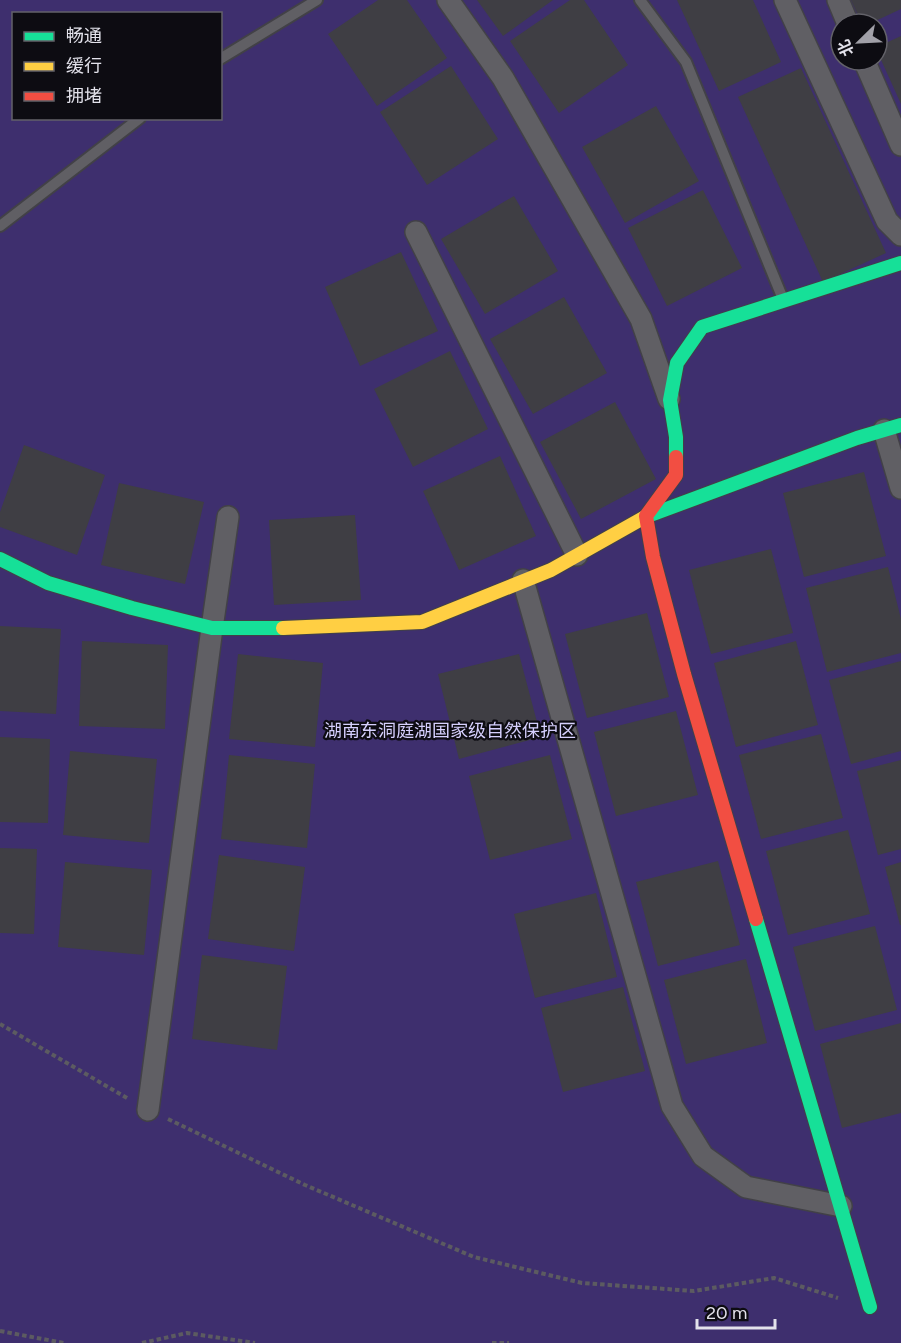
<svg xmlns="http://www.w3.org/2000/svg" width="901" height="1343" font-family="Figtree,'Noto Sans SC',sans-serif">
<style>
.green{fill:#3e2f6e;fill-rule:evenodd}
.building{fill:#3f3e44}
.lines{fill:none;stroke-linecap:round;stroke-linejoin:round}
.lane-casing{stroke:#424147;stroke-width:14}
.street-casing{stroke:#424147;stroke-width:24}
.fast-casing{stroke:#424147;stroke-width:16}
.slow-casing{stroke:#424147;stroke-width:16}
.jam-casing{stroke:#424147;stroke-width:16}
.path{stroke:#5c5b61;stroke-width:4;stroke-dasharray:4.5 3;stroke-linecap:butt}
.lane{stroke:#605f64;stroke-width:10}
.street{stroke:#605f64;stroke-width:21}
.fast{stroke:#16e098;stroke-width:14}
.slow{stroke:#ffcf43;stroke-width:14}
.jam{stroke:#f24e42;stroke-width:14}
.labels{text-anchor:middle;stroke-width:4.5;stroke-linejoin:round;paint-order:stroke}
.park-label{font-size:18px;fill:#d6d0fe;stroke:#0d0c12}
</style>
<rect width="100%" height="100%" fill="#26252c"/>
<path class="green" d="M0 0H901V1343H0ZM14 14H220V118H14ZM841 24H877V60H841Z"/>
<g class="building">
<polygon points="378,0 407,0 447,58 377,106 328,34"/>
<polygon points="477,0 553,0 503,36"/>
<polygon points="570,0 584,0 628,65 559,113 510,41"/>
<polygon points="677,0 753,0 781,62 719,91"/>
<polygon points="851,0 901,0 901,9 869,24 862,24"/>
<polygon points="901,36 901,104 877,51 877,47"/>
<polygon points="451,66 498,139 427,185 380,112"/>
<polygon points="801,68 886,253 823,282 738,97"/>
<polygon points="656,106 699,181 625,223 582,147"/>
<polygon points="703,190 742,268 667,306 628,228"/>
<polygon points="514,196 558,271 485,314 441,239"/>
<polygon points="401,252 438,331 360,366 325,287"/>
<polygon points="564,297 607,373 533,414 490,339"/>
<polygon points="450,351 488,429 413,467 374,389"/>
<polygon points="615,402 656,479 581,519 540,442"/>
<polygon points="24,445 105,475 77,555 0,527 0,512"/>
<polygon points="500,456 536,536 459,570 423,491"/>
<polygon points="864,472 886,556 804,577 783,493"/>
<polygon points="119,483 204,502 185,584 101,565"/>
<polygon points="355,515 361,600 274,605 269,520"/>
<polygon points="771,549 793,633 711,654 689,570"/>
<polygon points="888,567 901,619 901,653 827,672 806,588"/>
<polygon points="647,613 669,697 587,718 565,634"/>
<polygon points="0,626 61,629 56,714 0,711"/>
<polygon points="82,641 168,645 165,729 79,726"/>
<polygon points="796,641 818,725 736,747 714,663"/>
<polygon points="238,654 323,663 315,747 229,739"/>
<polygon points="519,654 541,737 459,759 438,674"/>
<polygon points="901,661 901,751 851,764 829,680"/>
<polygon points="676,711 698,795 616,816 594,732"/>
<polygon points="821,734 843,818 761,839 739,755"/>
<polygon points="0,737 50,739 48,823 0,822"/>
<polygon points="70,751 157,759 149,843 63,835"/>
<polygon points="229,755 315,764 307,848 221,839"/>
<polygon points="550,755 572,839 490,860 469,776"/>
<polygon points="901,760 901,849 878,855 857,771"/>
<polygon points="848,830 870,914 788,935 766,851"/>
<polygon points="0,848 37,849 34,934 0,933"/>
<polygon points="219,855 305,867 294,951 208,939"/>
<polygon points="718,861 740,945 658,966 636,882"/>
<polygon points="65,862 152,870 144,955 58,947"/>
<polygon points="901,862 901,925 900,925 885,867"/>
<polygon points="596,893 617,977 535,998 514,914"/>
<polygon points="875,926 897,1010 815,1031 793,947"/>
<polygon points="202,955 287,966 277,1050 192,1039"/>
<polygon points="746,959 767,1043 686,1064 664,980"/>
<polygon points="623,987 645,1071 563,1092 541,1008"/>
<polygon points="901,1023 901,1113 842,1128 820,1044"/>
</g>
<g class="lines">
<g class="lane-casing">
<g id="lane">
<polyline points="640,0 686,62 783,299"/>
<polyline points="220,59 317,0"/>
<polyline points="0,226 140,118"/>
</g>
</g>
<g class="street-casing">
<g id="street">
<polyline points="448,0 503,78 641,319 669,399"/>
<polyline points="785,0 887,221 901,235"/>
<polyline points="838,0 848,24"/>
<polyline points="864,60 901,145"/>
<polyline points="416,232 577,555"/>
<polyline points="884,430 901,488"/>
<polyline points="523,580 672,1106 703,1156 746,1187 841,1206"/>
<polyline points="148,1110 212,628 228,517"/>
</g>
</g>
<g class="fast-casing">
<g id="fast">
<polyline points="676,457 676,437 670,400 677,363 702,327 901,263"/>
<polyline points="645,517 857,438 901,425"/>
<polyline points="0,559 48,583 132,608 212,628 283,628"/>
<polyline points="756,919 870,1307"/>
</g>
</g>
<g class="slow-casing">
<polyline id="slow" points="283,628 422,622 551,570 645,517"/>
</g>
<g class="jam-casing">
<polyline id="jam" points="676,457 676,475 646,516 653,557 684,674 756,919"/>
</g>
<g class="path">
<polyline points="0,1024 127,1098"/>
<polyline points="168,1119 305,1185 474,1257 582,1283 694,1291 774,1278 838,1298"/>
<polyline points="0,1331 64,1343"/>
<polyline points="142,1343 187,1333 255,1343"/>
<polyline points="492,1343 509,1343"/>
</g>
<use href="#lane" class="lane"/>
<use href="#street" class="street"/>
<use href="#fast" class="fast"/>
<use href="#slow" class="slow"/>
<use href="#jam" class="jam"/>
</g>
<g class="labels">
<g class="park-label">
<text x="450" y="737">湖南东洞庭湖国家级自然保护区</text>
</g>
</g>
<rect x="12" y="12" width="210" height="108" fill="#0d0c12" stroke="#636269" stroke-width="1.5"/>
<rect x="24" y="32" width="30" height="9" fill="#16e098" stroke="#636269" stroke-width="1.5"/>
<text x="66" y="42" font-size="18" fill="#e3e2eb">畅通</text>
<rect x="24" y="62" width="30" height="9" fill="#ffcf43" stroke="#636269" stroke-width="1.5"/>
<text x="66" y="72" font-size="18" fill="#e3e2eb">缓行</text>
<rect x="24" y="92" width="30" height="9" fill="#f24e42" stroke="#636269" stroke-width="1.5"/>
<text x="66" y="102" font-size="18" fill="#e3e2eb">拥堵</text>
<g transform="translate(859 42) rotate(246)"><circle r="28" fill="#0d0c12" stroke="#636269" stroke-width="1.5"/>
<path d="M0-4.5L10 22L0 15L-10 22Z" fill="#a1a0a8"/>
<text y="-9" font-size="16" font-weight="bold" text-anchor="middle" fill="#e3e2eb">北</text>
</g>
<path d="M697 1319v9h78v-9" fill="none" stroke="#e3e2eb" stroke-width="3"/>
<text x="706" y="1319" font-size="18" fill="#e3e2eb" stroke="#0d0c12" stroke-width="4.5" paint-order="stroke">20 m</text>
</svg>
